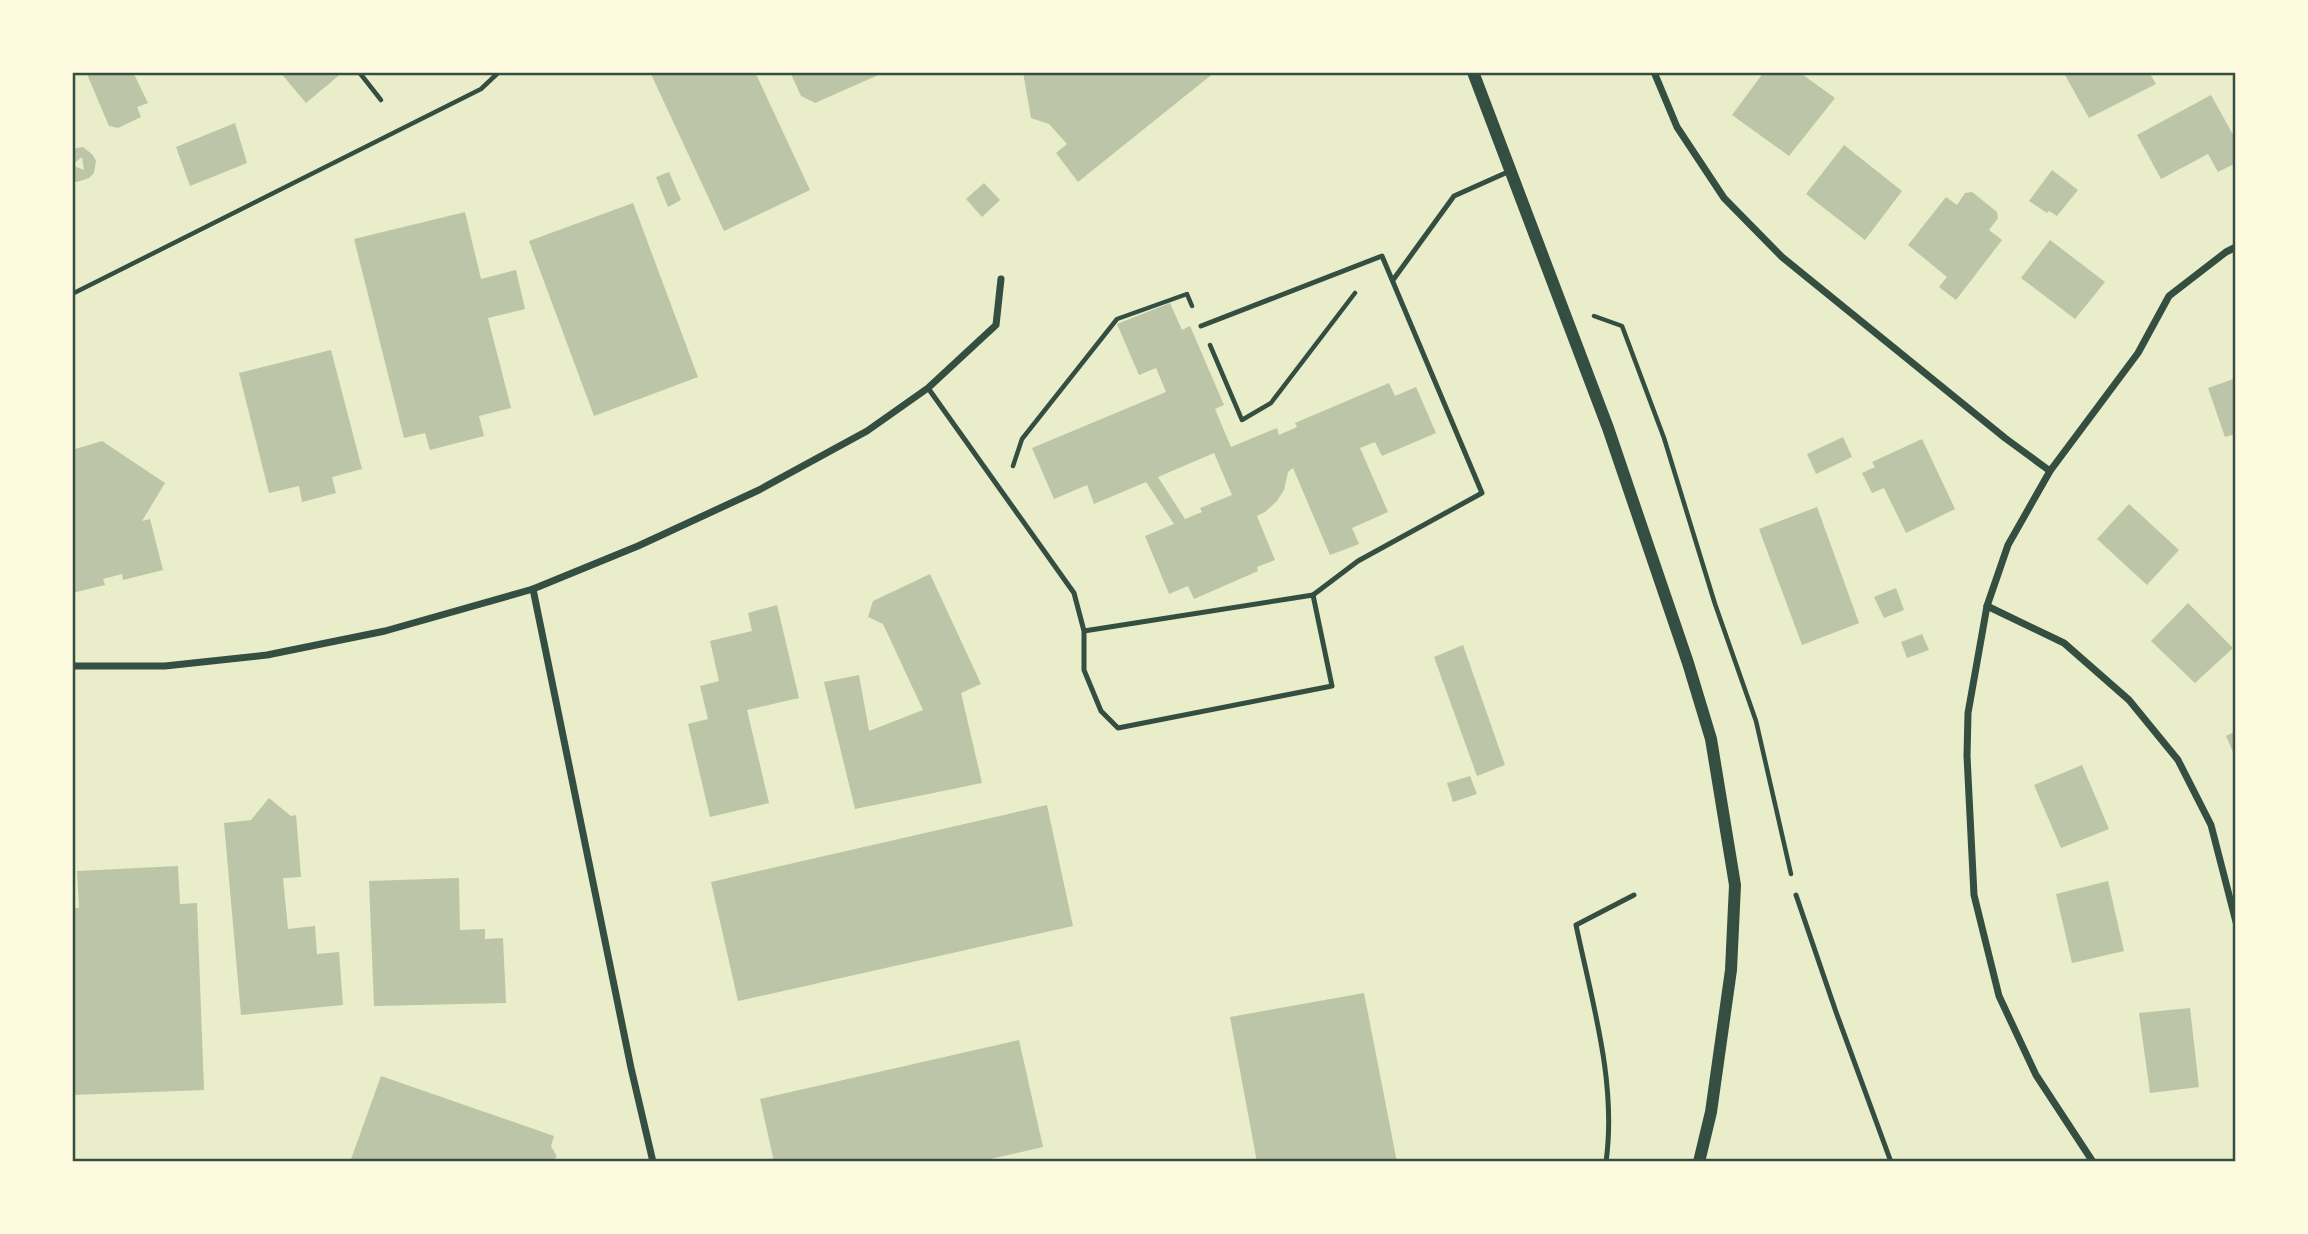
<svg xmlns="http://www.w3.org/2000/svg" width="2308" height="1234" font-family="'Alegreya Sans',sans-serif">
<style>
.building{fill:#bcc5a7;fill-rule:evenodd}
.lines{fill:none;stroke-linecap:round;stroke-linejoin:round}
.path{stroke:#344e41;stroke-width:4.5}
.service{stroke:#344e41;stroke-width:5}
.minor{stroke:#344e41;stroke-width:7}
.tertiary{stroke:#344e41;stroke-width:12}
.neatline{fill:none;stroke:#344e41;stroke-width:2.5}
</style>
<rect width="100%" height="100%" fill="#e9edc9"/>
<g class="building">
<polygon points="86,72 133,72 148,103 137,107 141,117 118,128 109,126"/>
<polygon points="280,72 343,72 306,103"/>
<polygon points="650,72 755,72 810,190 724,231"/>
<polygon points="790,72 885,72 815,103 801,96"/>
<polygon points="1023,72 1215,72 1078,182 1056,153 1067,144 1049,124 1031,118"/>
<polygon points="1764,72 1799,72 1835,98 1789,156 1732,115"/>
<polygon points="2072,72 2149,72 2156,84 2089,118 2065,75"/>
<polygon points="2211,95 2236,140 2236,163 2218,172 2208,154 2161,179 2137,135"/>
<polygon points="235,123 247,163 190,186 176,147"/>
<polygon points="1844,145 1902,191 1865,240 1806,194"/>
<path d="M83 147 93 155 96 161 94 173 89 178 77 182 72 181V149ZM82 157 84 170 72 165Z"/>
<polygon points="2052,170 2078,190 2057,216 2049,211 2047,213 2029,201"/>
<polygon points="669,172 681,200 668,207 656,177"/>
<polygon points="984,183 1000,200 982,217 966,199"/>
<polygon points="1972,192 1997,212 1998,218 1989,230 2002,240 1956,300 1939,287 1947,277 1908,245 1946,197 1957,205 1965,193"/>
<polygon points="633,203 698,377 594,416 529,241"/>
<polygon points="465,212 481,279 516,270 525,309 488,318 511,408 479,416 484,436 430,450 425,433 404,438 354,239"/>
<polygon points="2050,240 2105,282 2075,319 2021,278"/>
<path d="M1170 303 1182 330 1190 326 1224 405 1215 409 1231 447 1277 428 1279 435 1297 427 1295 423 1389 383 1395 396 1416 387 1436 433 1382 456 1375 442 1360 448 1388 512 1352 528 1359 544 1330 555 1293 468 1288 472 1284 490 1277 501 1265 512 1257 516 1275 560 1257 567 1258 571 1194 599 1188 586 1169 594 1145 536 1174 524 1146 482 1094 504 1087 485 1054 499 1032 448 1166 392 1156 368 1139 375 1117 324ZM1214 453 1232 495 1200 508 1202 512 1185 519 1158 477Z"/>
<polygon points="331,350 362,469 332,477 336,493 302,502 299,486 269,493 239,373"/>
<polygon points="2236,378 2236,434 2225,437 2208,388"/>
<polygon points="1843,437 1852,457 1816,474 1807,454"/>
<polygon points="1922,439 1955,509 1906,533 1884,488 1872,493 1862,473 1875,467 1872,462"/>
<polygon points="102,441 165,483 142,521 150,519 163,570 123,580 122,574 103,579 105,585 72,593 72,450"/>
<polygon points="2129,504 2179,550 2147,585 2097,539"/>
<polygon points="1817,507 1859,623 1802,645 1759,529"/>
<polygon points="930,574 981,684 961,693 982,783 855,809 824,682 859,675 869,731 923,710 883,624 868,617 873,601"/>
<polygon points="1896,588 1904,610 1884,618 1874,597"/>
<polygon points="2188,603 2233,648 2195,683 2151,641"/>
<polygon points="777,605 799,698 747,710 769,803 710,817 688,724 708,719 700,686 719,681 710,641 752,631 748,613"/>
<polygon points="1922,634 1929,650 1907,658 1901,642"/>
<polygon points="1463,645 1505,765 1477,776 1434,657"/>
<polygon points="2236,731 2236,759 2226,736"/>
<polygon points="2082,765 2109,829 2061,848 2034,785"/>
<polygon points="1470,776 1477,794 1453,802 1447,783"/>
<polygon points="269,798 291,816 296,815 301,877 283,878 288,929 315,926 317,954 339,952 343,1005 241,1015 224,823 251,820"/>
<polygon points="1047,805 1073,926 738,1001 711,882"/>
<polygon points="178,866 180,904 197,903 204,1090 72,1095 72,908 79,908 77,871"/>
<polygon points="459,878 460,930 485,929 485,939 503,938 506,1003 374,1006 369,881"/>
<polygon points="2108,881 2124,951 2072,963 2056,894"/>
<polygon points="1364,993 1397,1162 1257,1162 1230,1017"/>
<polygon points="2190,1008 2199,1087 2150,1093 2139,1013"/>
<polygon points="1019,1040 1043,1147 977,1162 774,1162 760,1099"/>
<polygon points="381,1076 554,1136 551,1146 557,1157 549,1162 350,1162"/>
</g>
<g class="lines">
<g class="path">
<polyline points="359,72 381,100"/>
<polyline points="72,294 481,89 499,72"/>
<polyline points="1594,316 1622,326 1664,438 1715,604 1756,721 1791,874"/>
<polyline points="1210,345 1242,420 1271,403 1355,293"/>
<polyline points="1013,466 1022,439 1117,319 1187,294 1192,306"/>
</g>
<g class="service">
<polyline points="1393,280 1454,196 1510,171"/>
<polyline points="1201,326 1382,256 1482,493 1358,561 1313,595"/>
<polyline points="928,388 1074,593 1084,631 1084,670 1101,711 1118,728 1332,686 1313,595 1084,631"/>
<polyline points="1796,895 1836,1012 1891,1162"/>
<path d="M1606 1162C1617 1083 1592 1002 1576 925L1634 895"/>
</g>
<g class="minor">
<polyline points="1654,72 1677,127 1724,198 1782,257 2005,438 2050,471"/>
<polyline points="533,589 631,1068 653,1162"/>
<polyline points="1987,606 2064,643 2129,700 2178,760 2211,825 2236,922"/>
<polyline points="72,666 165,666 267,655 385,631 533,589 638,546 759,490 867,431 928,388 996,325 1001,279"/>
<polyline points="2093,1162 2036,1075 1999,996 1974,895 1967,756 1968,713 1987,606 2008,545 2050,471 2138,353 2169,296 2226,252 2236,247"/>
</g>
<polyline class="tertiary" points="1473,72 1608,428 1688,663 1711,739 1735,885 1731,970 1711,1112 1699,1162"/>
</g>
<rect width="2308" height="1234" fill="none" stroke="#fefae0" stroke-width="147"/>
<rect x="74" y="74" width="2160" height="1086" class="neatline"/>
</svg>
